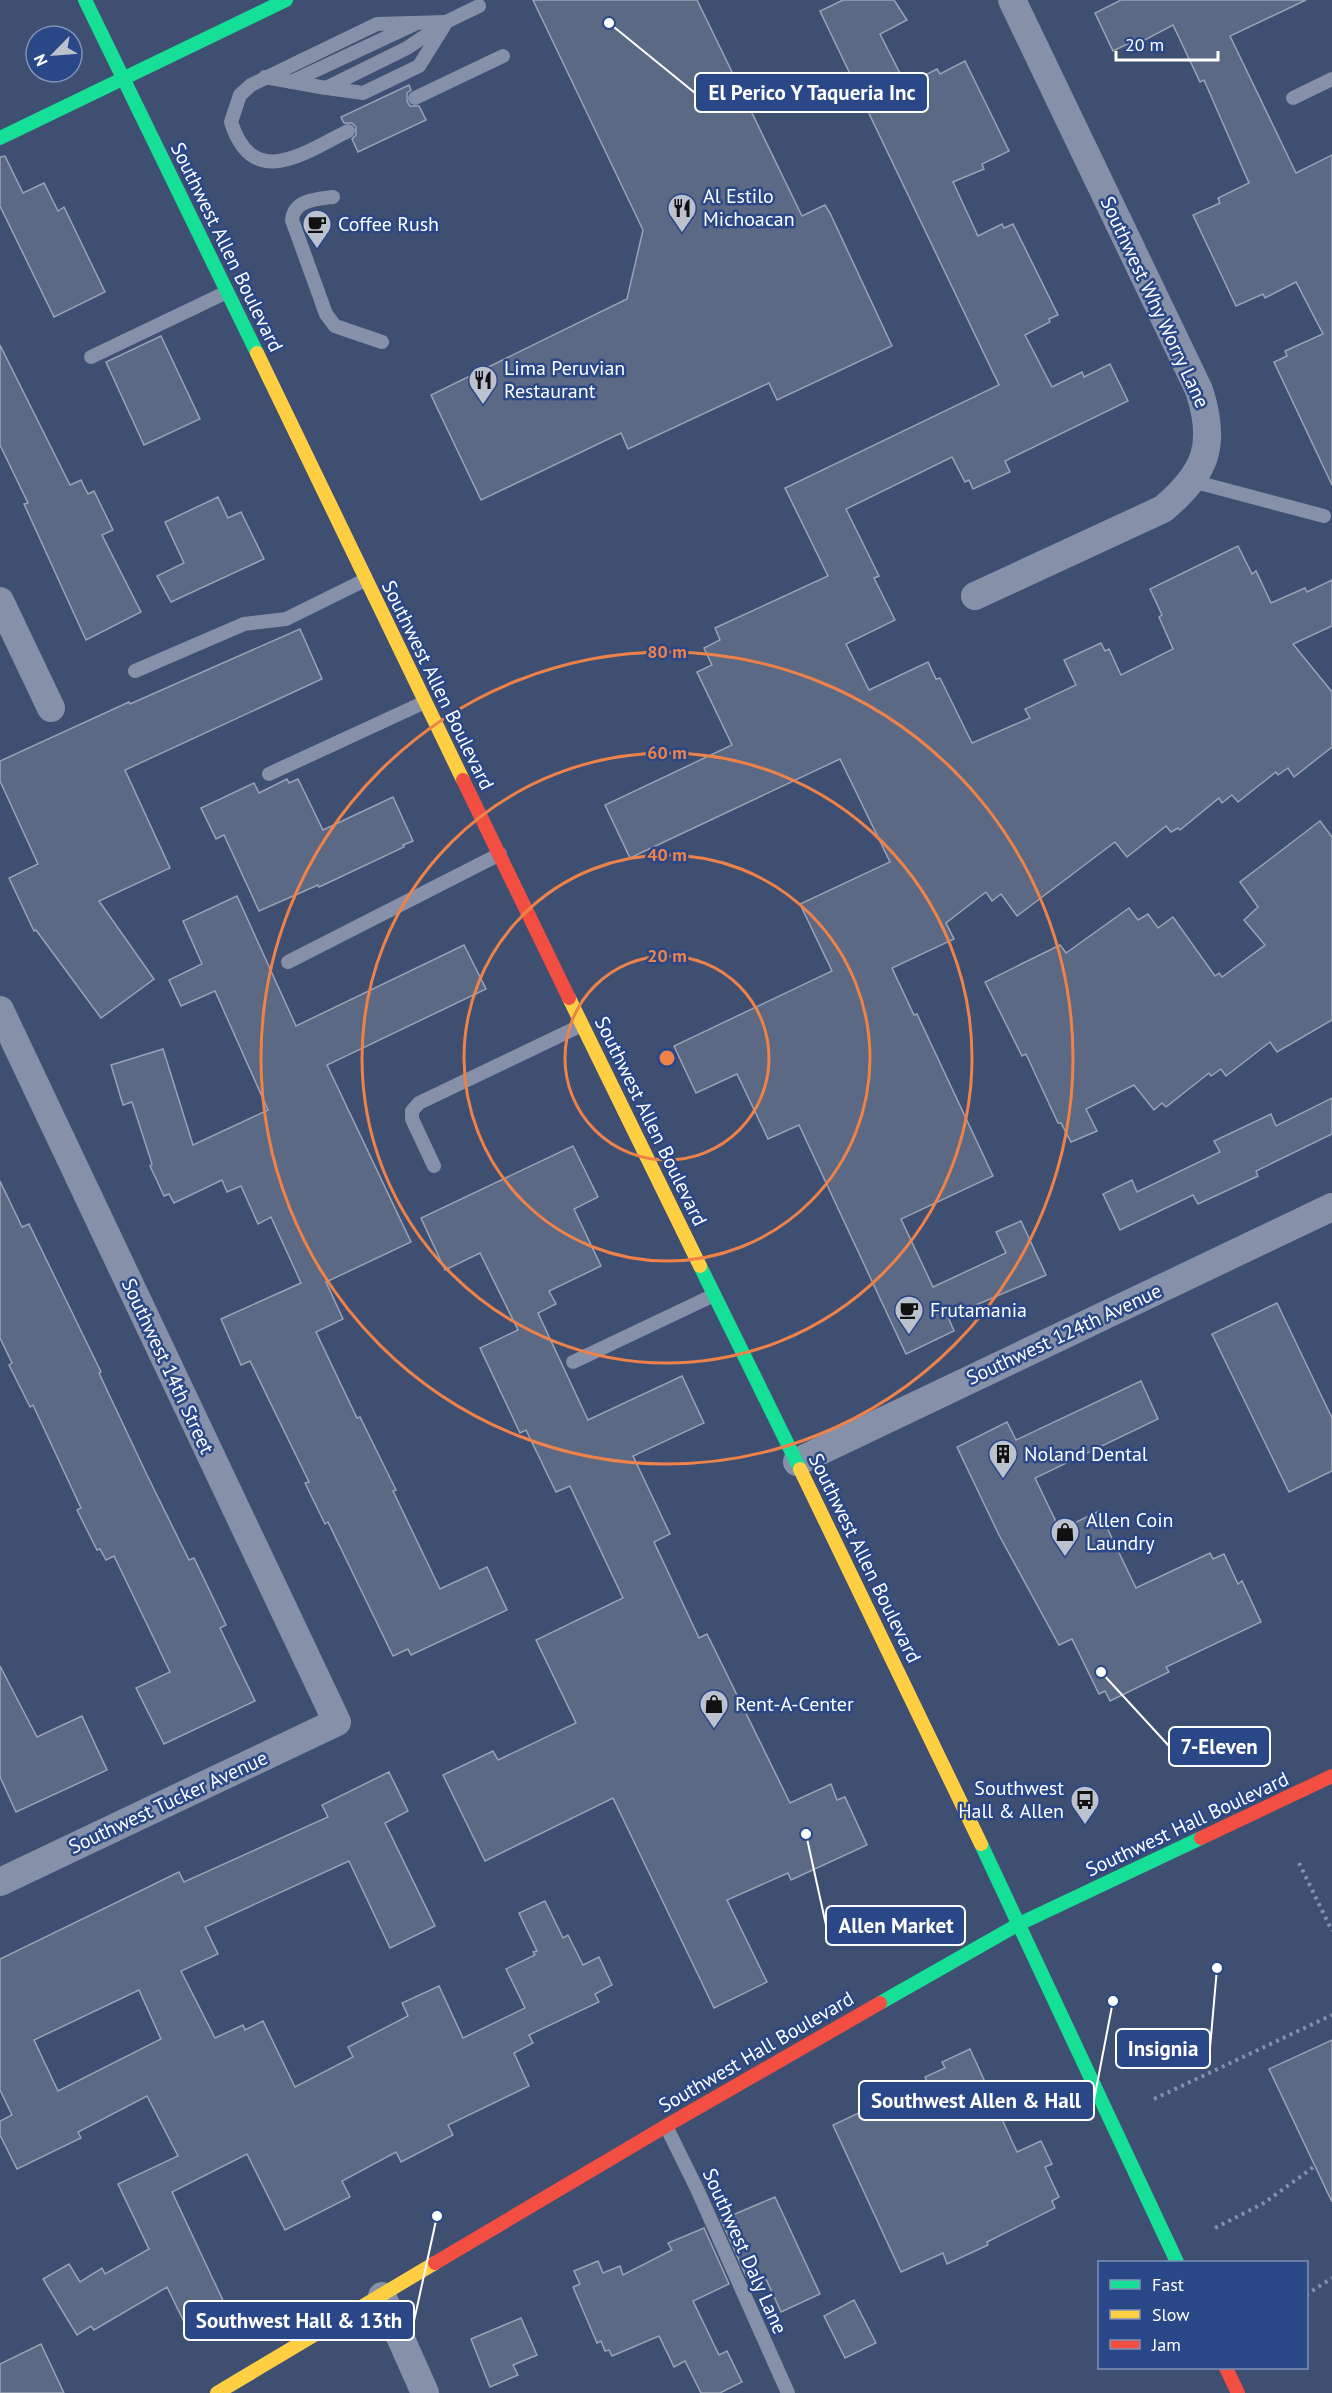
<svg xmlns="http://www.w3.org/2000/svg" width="1332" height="2393" font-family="'PT Sans',sans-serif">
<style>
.building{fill:#5c6984;stroke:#99a2b6;stroke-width:1.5;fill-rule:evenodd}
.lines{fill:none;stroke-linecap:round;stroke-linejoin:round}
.path{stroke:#8690a8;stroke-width:4;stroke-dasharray:3 4.5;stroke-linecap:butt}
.lane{stroke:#8690a8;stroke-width:14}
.street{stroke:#8690a8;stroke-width:28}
.fast{stroke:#16e098;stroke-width:14}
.slow{stroke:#ffcf43;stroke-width:14}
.jam{stroke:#f24e42;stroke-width:14}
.ring{fill:none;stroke:#ee8249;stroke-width:3}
.labels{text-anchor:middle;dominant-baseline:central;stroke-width:5;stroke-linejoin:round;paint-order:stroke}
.poi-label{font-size:20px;fill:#fff;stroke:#2a4787;text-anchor:start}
.street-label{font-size:20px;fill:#fff;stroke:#2a4787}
.centre{fill:#ee8249;stroke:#2a4787;stroke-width:3}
.ring-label{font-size:18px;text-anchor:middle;font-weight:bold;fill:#ee8249;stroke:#2a4787;stroke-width:5;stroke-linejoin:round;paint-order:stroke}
.leader{fill:none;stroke:#fff;stroke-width:2}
.callout-dot{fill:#fff;stroke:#2a4787;stroke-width:2}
.callout{fill:#2a4787;stroke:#fff;stroke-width:2}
.callout-label{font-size:21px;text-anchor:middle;font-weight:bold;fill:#fff}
</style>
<rect width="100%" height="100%" fill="#3f4f72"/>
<!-- building -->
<g class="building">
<polygon points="533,0 697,0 802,216 825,205 830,213 892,346 777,400 769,383 628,449 621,433 481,500 431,395 627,299 643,230"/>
<polygon points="843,0 894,0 907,20 880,34 906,85 937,69 940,74 965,61 1009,151 982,164 984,169 953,182 978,236 1002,224 1004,228 1013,224 1058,315 1049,319 1050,322 1025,335 1052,387 1082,372 1084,377 1110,364 1128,401 1005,461 1010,472 973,489 969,480 965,482 952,457 846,509 879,576 874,578 895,620 846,644 869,690 928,662 936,679 940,678 972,743 1030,718 1025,709 1076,685 1064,660 1101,643 1105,651 1109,649 1121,675 1173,649 1159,617 1162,615 1150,589 1238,546 1252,574 1256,571 1271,603 1305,588 1307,592 1332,580 1332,626 1293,644 1332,692 1332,747 1294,777 1288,768 1278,775 1276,772 1238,802 1232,795 1222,803 1219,798 1180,830 1178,828 1171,832 1166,826 1127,857 1115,842 1017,916 1001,894 992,901 986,892 946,923 954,939 892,968 914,1015 917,1014 993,1176 901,1219 933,1287 1006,1253 996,1232 1021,1221 1046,1275 948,1317 954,1331 906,1354 799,1125 768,1139 737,1074 696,1093 674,1046 832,971 800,904 890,862 840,759 630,858 605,805 732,745 697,672 712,665 704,648 720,640 715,628 828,576 785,488 999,385 820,11"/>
<polygon points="1121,0 1306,0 1230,36 1296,173 1332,155 1332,485 1274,362 1287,356 1285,351 1323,334 1296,282 1265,298 1263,294 1236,306 1193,215 1220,203 1218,198 1249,183 1204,80 1200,82 1173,25 1141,42 1140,38 1113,51 1095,13"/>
<polygon points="409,85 411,90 407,93 407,101 410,106 419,106 426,120 358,152 352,139 356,135 356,127 352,123 344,123 341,117"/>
<polygon points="5,156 23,193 44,183 58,211 64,207 105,292 54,317 0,206 0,157"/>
<polygon points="161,336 200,419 144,445 106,362"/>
<polygon points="0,345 70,485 81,480 88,494 94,491 113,530 102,535 141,612 86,640 24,504 28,503 0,445"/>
<polygon points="218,497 228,518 241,512 264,559 171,602 157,576 184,563 165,522"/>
<polygon points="300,629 322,679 125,770 170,868 99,901 154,979 101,1018 36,930 34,931 9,878 38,864 0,781 0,761 129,702 130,704"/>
<polygon points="287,779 289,783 298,779 323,830 393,797 413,841 403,845 404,847 334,880 319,887 318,885 259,911 224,835 216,839 201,808 254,783 259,793"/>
<polygon points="1320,821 1332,837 1332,1020 1277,1052 1270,1042 1226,1076 1221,1069 1211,1076 1209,1073 1166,1107 1162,1103 1154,1110 1134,1085 1086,1109 1097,1131 1071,1142 1061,1123 1058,1123 1026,1054 1022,1056 985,982 1060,945 1066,953 1129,908 1138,920 1148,914 1158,928 1173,917 1215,976 1219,973 1222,977 1265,945 1244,920 1258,907 1240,882"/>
<polygon points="237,896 296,1026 464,945 486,989 327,1065 411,1242 326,1282 343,1319 316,1332 357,1418 360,1417 396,1490 393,1491 440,1589 487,1567 507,1610 411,1655 408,1649 393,1656 328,1522 325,1524 305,1483 309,1482 250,1361 241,1365 221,1319 301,1283 271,1217 258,1224 241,1186 227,1192 222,1180 174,1203 169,1194 164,1196 150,1166 152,1164 132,1102 123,1105 111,1065 163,1049 193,1145 268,1110 215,991 181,1006 169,980 202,964 183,921"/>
<polygon points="1332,1098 1332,1134 1256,1171 1258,1176 1198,1204 1193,1195 1120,1230 1103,1194 1132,1180 1137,1192 1220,1152 1214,1141 1271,1114 1276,1126"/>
<polygon points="573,1146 598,1197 574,1209 601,1266 549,1291 556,1304 538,1313 588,1420 682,1376 704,1423 633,1456 670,1534 654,1542 699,1638 707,1634 790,1803 831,1784 837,1800 845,1797 867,1845 791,1880 788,1873 727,1900 767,1982 714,2008 613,1798 485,1861 443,1775 493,1751 498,1760 576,1723 536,1640 623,1598 570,1486 556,1492 526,1430 520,1433 480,1348 518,1330 480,1253 445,1270 421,1218"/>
<polygon points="0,1181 22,1227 29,1224 101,1372 99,1373 147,1475 189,1560 194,1558 226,1625 220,1628 255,1701 164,1744 136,1688 170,1672 114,1556 106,1560 100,1549 97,1550 77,1510 81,1508 33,1405 30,1407 9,1365 12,1363 0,1338"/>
<polygon points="1277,1303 1332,1418 1332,1471 1289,1492 1212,1334"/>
<polygon points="1141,1381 1158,1419 1035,1478 1060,1530 1099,1511 1136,1588 1210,1553 1213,1559 1224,1554 1238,1584 1242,1581 1261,1622 1166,1667 1169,1672 1110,1701 1105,1691 1099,1694 1072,1639 1059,1645 999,1535 957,1447 1007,1422 1016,1440"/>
<polygon points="0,1666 37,1737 82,1716 107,1770 16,1812 0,1777"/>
<path d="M389,1772L408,1811L385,1823L435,1926L390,1948L349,1861L205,1927L218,1954L181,1971L215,2038L243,2025L245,2030L263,2021L295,2087L353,2057L348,2047L408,2016L402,2003L439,1986L463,2038L525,2008L506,1969L535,1955L533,1952L537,1951L519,1913L545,1901L563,1938L568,1935L583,1965L599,1957L612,1985L595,1994L599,2002L529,2035L533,2043L514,2053L529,2086L448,2125L453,2135L401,2162L396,2152L342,2181L350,2197L285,2230L247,2154L172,2192L227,2309L187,2328L167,2287L94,2330L91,2326L77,2335L43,2279L69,2264L80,2282L102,2268L105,2274L149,2249L118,2184L178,2156L147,2096L78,2132L81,2138L17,2169L0,2135V2121L12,2115L0,2090V1959L179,1872L184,1882L328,1817L322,1805ZM139,1990L161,2039L58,2091L34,2040Z"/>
<polygon points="1332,2040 1332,2202 1269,2069"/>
<polygon points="970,2049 1017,2152 1041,2141 1052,2164 1045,2167 1059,2197 1052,2201 1055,2208 987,2242 988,2245 947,2264 943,2253 901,2272 833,2125 927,2081 925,2077 945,2068 942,2062"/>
<polygon points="775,2197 820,2294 781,2312 766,2279 756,2283 752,2273 746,2276 721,2220"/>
<polygon points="704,2228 729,2284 693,2301 719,2355 727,2351 742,2382 720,2393 701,2393 685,2361 674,2367 659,2336 612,2356 609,2350 605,2351 601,2341 597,2343 573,2287 580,2284 574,2271 598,2261 603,2273 620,2266 623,2275 672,2250 668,2243"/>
<polygon points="854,2300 876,2343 845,2358 824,2316"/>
<polygon points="521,2318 537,2355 513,2365 518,2375 490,2387 471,2339"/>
<polygon points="41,2344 64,2393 0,2393 0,2364"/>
</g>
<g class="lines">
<!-- path -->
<g class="path">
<polyline points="1299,1863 1332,1931"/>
<polyline points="1154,2099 1332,2015"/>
<polyline points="1215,2228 1264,2203 1315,2166"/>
<polyline points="1306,2295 1332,2278"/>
</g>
<!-- lane -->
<g class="lane">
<polyline points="265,77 326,88 407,48 446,22 479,6"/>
<polyline points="291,82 415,24"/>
<polyline points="327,88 363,93 419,66 444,26"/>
<polyline points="415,98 503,56"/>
<polyline points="1293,98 1332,79"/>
<path d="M348,131C304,153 253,191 231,122L240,95L251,85L377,24L446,22"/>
<path d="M333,197C316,199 294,200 292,220L326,314L335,326L382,342"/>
<polyline points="91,357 227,292"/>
<polyline points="1192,481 1324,516"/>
<polyline points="135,671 244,624 286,619 365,580"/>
<polyline points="269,774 425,702"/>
<polyline points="288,962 500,854"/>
<polyline points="434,1166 412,1119 412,1111 419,1103 582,1025"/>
<polyline points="573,1362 714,1295"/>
<polyline points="666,2126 697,2189 788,2393"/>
</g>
<!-- street -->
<g class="street">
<path d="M975,596L1163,509C1206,473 1217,445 1199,390L1012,0"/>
<polyline points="0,601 51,708"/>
<polyline points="0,1010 337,1722 0,1882"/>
<polyline points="797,1462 1332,1207"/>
<polyline points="382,2296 425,2393"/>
</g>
<!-- fast -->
<g class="fast">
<polyline points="85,0 257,353"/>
<polyline points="0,138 286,0"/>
<polyline points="700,1266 800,1469"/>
<polyline points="981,1844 1177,2262"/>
<polyline points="880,2003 1019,1924 1201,1838"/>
</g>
<!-- slow -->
<g class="slow">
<polyline points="257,353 463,780"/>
<polyline points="569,998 700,1266"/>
<polyline points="800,1469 981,1844"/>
<polyline points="217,2393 435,2263"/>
</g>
<!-- jam -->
<g class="jam">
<polyline points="463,780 569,998"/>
<polyline points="1201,1838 1332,1776"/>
<polyline points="435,2263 666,2126 880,2003"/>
<polyline points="1226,2368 1238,2393"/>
</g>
</g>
<!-- distance rings -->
<g class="ring">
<circle cx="667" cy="1058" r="102"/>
<circle cx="667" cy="1058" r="203"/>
<circle cx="667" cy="1058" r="305"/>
<circle cx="667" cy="1058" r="406"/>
</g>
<!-- icons -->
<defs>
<g id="restaurant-pin" transform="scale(1.5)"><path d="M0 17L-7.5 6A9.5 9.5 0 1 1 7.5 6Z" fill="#bcc1ce" stroke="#2a4787"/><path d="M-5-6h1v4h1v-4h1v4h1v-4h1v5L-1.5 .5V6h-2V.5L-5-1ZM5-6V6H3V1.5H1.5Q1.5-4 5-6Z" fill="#111"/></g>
<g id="cafe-pin" transform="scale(1.5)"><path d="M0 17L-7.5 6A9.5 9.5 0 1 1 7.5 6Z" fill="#bcc1ce" stroke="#2a4787"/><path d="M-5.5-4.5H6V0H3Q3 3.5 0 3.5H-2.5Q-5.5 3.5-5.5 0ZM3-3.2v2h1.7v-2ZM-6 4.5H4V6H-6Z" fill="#111"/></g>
<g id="building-pin" transform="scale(1.5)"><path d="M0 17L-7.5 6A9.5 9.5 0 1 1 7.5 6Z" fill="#bcc1ce" stroke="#2a4787"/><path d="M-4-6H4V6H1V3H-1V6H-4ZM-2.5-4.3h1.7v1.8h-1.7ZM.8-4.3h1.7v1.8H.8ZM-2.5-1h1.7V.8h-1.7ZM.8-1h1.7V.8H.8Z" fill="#111"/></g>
<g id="shop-pin" transform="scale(1.5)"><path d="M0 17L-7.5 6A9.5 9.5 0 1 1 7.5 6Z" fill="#bcc1ce" stroke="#2a4787"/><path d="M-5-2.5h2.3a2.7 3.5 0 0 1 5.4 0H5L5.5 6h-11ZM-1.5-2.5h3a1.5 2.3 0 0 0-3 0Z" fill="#111"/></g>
<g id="bus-pin" transform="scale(1.5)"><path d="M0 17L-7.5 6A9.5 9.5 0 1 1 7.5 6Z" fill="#bcc1ce" stroke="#2a4787"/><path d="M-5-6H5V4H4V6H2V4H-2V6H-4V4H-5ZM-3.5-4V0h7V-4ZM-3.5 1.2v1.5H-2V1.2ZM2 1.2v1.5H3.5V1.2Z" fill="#111"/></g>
</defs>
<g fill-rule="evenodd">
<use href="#restaurant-pin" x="682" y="208"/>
<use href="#cafe-pin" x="317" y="224"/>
<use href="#restaurant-pin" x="483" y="380"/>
<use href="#cafe-pin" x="909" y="1310"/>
<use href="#building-pin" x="1003" y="1454"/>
<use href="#shop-pin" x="1065" y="1532"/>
<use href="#shop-pin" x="714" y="1704"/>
<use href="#bus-pin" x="1085" y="1800"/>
</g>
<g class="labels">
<!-- poi labels -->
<g class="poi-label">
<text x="703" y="196">Al Estilo<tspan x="703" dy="23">Michoacan</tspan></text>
<text x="338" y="224">Coffee Rush</text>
<text x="504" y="368">Lima Peruvian<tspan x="504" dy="23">Restaurant</tspan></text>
<text x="930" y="1310">Frutamania</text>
<text x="1024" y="1454">Noland Dental</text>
<text x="1086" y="1520">Allen Coin<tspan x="1086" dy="23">Laundry</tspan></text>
<text x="735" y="1704">Rent-A-Center</text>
<text x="1064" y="1788" text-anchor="end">Southwest<tspan x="1064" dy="23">Hall &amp; Allen</tspan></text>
</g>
<!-- street labels -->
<g class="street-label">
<text transform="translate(227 247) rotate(64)">Southwest Allen Boulevard</text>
<text transform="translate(1155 302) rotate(65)">Southwest Why Worry Lane</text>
<text transform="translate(438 685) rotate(64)">Southwest Allen Boulevard</text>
<text transform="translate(651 1121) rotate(64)">Southwest Allen Boulevard</text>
<text transform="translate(1064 1334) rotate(-25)">Southwest 124th Avenue</text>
<text transform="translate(168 1366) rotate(65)">Southwest 14th Street</text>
<text transform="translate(865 1558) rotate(64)">Southwest Allen Boulevard</text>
<text transform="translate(168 1802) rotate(-25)">Southwest Tucker Avenue</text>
<text transform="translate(1187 1824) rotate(-25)">Southwest Hall Boulevard</text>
<text transform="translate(756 2052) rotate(-30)">Southwest Hall Boulevard</text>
<text transform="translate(745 2251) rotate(66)">Southwest Daly Lane</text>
</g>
</g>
<circle cx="667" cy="1058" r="9" class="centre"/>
<g class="ring-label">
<text x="667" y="658">80 m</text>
<text x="667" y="759">60 m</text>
<text x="667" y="861">40 m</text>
<text x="667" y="962">20 m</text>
</g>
<!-- callouts -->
<path class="leader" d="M609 23L695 93M1101 1672L1169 1746M806 1834L826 1925M1217 1968L1210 2048M1113 2001L1094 2100M437 2216L414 2321"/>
<g class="callout-dot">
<circle cx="609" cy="23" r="6"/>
<circle cx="1101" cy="1672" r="6"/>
<circle cx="806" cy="1834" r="6"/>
<circle cx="1217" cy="1968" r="6"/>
<circle cx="1113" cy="2001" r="6"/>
<circle cx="437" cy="2216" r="6"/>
</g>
<g class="callout">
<rect x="695" y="73" width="233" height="39" rx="6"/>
<rect x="1169" y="1727" width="101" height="39" rx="6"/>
<rect x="826" y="1906" width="139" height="39" rx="6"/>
<rect x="1116" y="2029" width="94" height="39" rx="6"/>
<rect x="859" y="2081" width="235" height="39" rx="6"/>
<rect x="184" y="2301" width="230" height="39" rx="6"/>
</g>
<g class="callout-label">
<text x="812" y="100">El Perico Y Taqueria Inc</text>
<text x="1219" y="1754">7-Eleven</text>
<text x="896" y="1933">Allen Market</text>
<text x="1163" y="2056">Insignia</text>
<text x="976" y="2108">Southwest Allen &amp; Hall</text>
<text x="299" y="2328">Southwest Hall &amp; 13th</text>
</g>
<!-- legend -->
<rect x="1098" y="2261" width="210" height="108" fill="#2a4787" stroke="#7f91b7" stroke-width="1.5"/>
<rect x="1110" y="2280" width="30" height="9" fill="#16e098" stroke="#7f91b7" stroke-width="1.5"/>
<text x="1152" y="2291" font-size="18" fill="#ffffff">Fast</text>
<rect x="1110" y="2310" width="30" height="9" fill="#ffcf43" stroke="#7f91b7" stroke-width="1.5"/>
<text x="1152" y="2321" font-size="18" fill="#ffffff">Slow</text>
<rect x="1110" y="2340" width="30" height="9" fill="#f24e42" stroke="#7f91b7" stroke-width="1.5"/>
<text x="1152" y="2351" font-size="18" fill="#ffffff">Jam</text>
<!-- north arrow -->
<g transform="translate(54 54) rotate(245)"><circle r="28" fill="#2a4787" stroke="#7f91b7" stroke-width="1.5"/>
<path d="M0-4.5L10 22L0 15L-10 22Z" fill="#bcc1ce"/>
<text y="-9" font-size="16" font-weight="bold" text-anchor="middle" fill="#ffffff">N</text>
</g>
<!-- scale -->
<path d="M1116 51v9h102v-9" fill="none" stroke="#ffffff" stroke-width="3"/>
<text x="1125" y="51" font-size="18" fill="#ffffff" stroke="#2a4787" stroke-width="4.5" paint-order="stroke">20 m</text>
</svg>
